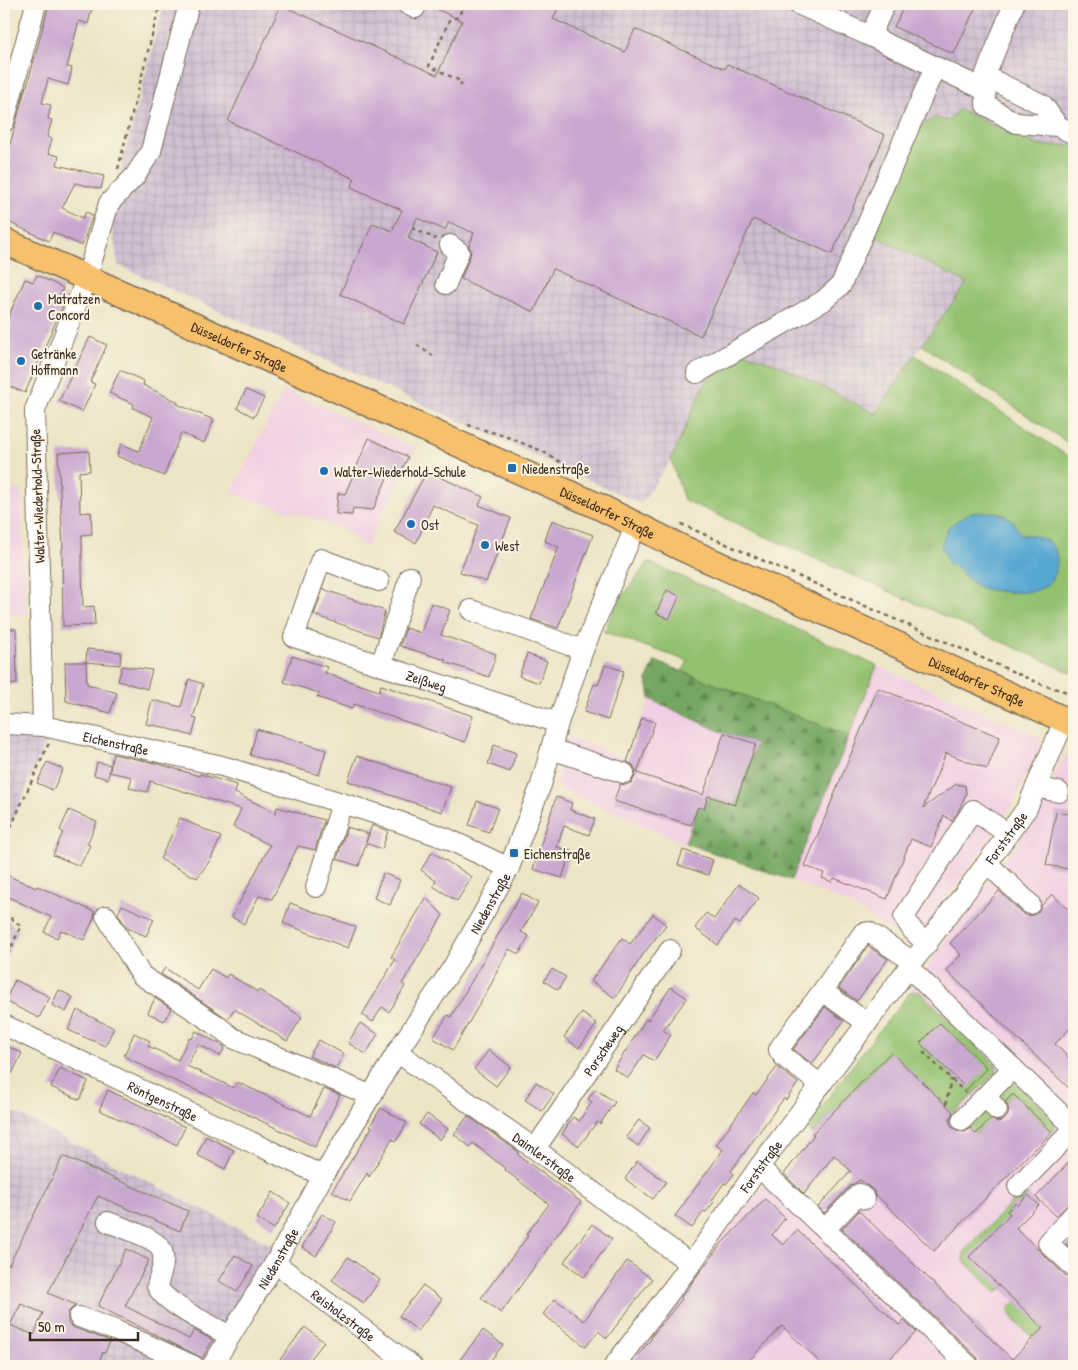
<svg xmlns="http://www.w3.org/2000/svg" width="1078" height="1370" font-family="'Patrick Hand',sans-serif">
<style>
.built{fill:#f1d0e3}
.industrial{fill:url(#industrial-grid)}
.green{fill:#93c170;stroke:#677647}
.forest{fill:url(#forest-firs);stroke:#586840}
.water{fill:#57a7d2;stroke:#496878}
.building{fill:#c9a8d0;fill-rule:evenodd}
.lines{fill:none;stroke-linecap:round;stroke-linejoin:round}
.minor-casing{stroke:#796b59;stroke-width:22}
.major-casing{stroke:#796b59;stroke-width:28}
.path{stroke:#796b59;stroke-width:2.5;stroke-dasharray:4 4;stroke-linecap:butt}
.minor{stroke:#fff;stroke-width:20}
.major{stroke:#f7c06c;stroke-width:25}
.poi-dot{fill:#1f6fb2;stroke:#fcf5e5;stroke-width:2}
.labels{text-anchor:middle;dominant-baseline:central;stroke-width:4;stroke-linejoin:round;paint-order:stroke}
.poi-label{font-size:14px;fill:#3b2a1e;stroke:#fcf5e5;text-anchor:start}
.street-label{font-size:14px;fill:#3b2a1e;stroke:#fcf5e5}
</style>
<defs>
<pattern id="industrial-grid" width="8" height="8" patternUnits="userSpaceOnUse" patternTransform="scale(1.25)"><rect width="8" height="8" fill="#cebed1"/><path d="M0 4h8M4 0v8" fill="none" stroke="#b2a3b3"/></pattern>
<pattern id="forest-firs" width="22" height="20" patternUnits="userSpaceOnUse" patternTransform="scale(1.25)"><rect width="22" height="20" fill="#76a762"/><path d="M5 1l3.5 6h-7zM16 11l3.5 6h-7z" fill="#628850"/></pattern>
</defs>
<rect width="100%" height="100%" fill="#fcf5e5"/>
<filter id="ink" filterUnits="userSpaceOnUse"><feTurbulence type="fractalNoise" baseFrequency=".02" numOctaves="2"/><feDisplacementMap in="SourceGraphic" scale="10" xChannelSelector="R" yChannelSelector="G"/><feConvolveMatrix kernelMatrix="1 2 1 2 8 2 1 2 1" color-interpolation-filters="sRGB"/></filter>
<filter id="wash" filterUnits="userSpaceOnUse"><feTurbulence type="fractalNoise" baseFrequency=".0096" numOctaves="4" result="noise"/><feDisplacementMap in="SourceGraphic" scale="20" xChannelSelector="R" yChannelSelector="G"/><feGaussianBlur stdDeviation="1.12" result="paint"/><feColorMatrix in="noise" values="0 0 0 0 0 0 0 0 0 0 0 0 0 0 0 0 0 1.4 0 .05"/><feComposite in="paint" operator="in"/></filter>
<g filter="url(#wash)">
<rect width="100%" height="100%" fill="#ece5c6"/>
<!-- built -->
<g class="built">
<polygon points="284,390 416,448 366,547 338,526 231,493"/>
<polygon points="4,489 21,489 25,614 4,615"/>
<polygon points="877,666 1038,736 1041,744 1010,810 1007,811 1005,815 1006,818 913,944 849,904 791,880"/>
<polygon points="650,699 724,733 756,744 735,805 685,843 555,786 569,738 628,759 642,718"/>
<polygon points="1073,751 1074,752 1074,1366 624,1366 727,1231 766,1183 812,1214 852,1172 806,1128 857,1059 911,991 929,966 931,959 1024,834 1047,795 1061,760 1065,755"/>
</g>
<!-- industrial -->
<g class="industrial">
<polygon points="164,4 1074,4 1074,145 1040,146 983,121 959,109 859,228 968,283 922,345 876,414 838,395 705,383 671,460 641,504 118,265 110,209"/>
<polygon points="4,725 52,729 4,839"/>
<polygon points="4,917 19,931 4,961"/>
<polygon points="4,1107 275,1247 204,1366 4,1366"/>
</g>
<!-- green -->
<g class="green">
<polygon points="959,109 983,121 1040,146 1074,145 1074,447 922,345 967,283 859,228 898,143 935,117 948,121"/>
<polygon points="734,349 777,364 876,414 915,355 1074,460 1074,674 684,500 671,460 705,383"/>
<polygon points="648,562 722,594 877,666 849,736 682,672 688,661 604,632 616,605"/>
<polygon points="911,991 920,992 996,1064 997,1072 954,1113 891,1052 812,1134 806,1128 857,1059"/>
<polygon points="1012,1082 1017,1084 1053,1118 1055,1127 1052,1132 1013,1094 999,1108 995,1100"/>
<polygon points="986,1108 995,1115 976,1134 968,1127"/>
<polygon points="1023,1190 1028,1195 1018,1205 1015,1203 1007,1211 1016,1220 1002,1289 996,1292 964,1261 964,1252"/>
<polygon points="1016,1301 1043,1328 1033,1338 1018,1324 1008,1310"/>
</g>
<!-- forest -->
<polygon class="forest" points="655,661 849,736 791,880 685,843 698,807 704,808 708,797 734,805 756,744 724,733 650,699 647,679"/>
<!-- water -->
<path class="water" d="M994,512C1011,516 1013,520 1021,535C1043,535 1061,543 1056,568C1055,574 1052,580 1047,585C1036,594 1012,593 998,591C988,590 978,588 970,581C963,575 958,566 949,564L941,545L949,526L970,513Z"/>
<g id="blocks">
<!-- building -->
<g class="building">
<polygon points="49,4 93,4 88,24 79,21 67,67 72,68 68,85 48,79 42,103 51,105 48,119 52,120 47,137 52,139 48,153 59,156 57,165 104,176 101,189 75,183 62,208 83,218 86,212 93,215 82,246 53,232 49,241 4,220 4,166 26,86 27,86"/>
<polygon points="426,4 560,4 553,19 625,52 635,29 725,69 727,64 885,135 832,254 753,219 701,336 553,269 534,312 461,279 470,256 471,250 469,246 474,233 449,222 445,230 417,218 408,238 437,252 404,324 340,294 373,223 392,231 402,210 351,187 355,179 228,121 281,5 437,75 462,21"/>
<polygon points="905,4 977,4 954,54 894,27"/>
<polygon points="37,275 63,288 60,295 66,298 25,393 4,384 4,318 7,320 25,279 33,282"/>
<polygon points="90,337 107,345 90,382 95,384 82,412 59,401"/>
<polygon points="120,370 144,381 143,385 178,402 177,404 214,420 204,443 181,433 164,476 117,456 121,444 139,451 153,417 133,408 134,404 109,393"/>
<polygon points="246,390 264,398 254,417 237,408"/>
<polygon points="369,438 408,457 402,470 396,467 393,473 390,471 373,510 353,508 352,515 336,514 338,493 345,494"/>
<polygon points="89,451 90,471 79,472 80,513 91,512 92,534 82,535 82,566 83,607 94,606 95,625 63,626 62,548 63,548 58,453"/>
<polygon points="427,471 483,497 479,505 511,518 486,582 460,572 478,525 433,505 416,543 394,532"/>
<polygon points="552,520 593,535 558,628 531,619 559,547 545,541"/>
<polygon points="323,589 385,611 378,637 314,615"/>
<polygon points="667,590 680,596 669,619 656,613"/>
<polygon points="431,603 450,610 441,635 496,654 489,677 445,662 446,660 400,646 406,628 421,633"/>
<polygon points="4,629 16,629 17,684 4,685"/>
<polygon points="87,649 121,652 120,665 86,662"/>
<polygon points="527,654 547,661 539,683 519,676"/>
<polygon points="292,656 327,667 325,673 379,691 381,685 473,716 465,742 354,704 352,709 317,697 319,693 284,682"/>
<polygon points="65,662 86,662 87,684 117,693 110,713 66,701"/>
<polygon points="605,665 624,671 608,720 584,712 594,684 598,685"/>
<polygon points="122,666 152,670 147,689 118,681"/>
<polygon points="189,679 203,684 193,718 197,719 192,736 163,727 146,724 152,700 181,707"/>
<polygon points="878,688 1000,737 987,769 946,753 923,808 956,784 965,786 966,794 958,812 951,821 944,815 931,847 911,839 887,899 834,878 832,882 822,878 824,873 805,866"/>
<polygon points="642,718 655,722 637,773 703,795 724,733 756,744 735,805 708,796 704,809 698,807 691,825 614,801 620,784 626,785 632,782 635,776 636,771 633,765 627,762"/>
<polygon points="257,729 326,750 319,775 250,755"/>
<polygon points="494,745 516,753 510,772 488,764"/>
<polygon points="113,754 159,764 199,776 200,774 237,785 235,793 276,813 277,807 324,820 315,850 298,846 272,899 259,896 244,924 232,917 270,845 233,827 241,809 150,781 147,792 129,788 132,777 109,772"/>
<polygon points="357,756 451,787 442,812 348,781"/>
<polygon points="47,762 63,769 53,790 37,783"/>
<polygon points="97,762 111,765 108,779 94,775"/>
<polygon points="556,797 572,803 570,810 595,819 589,835 564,826 557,847 571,851 562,878 533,869"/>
<polygon points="477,801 498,808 489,832 469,825"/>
<polygon points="69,810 97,822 87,844 90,845 80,866 53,855 63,832 60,830"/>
<polygon points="1056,812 1074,815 1074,870 1046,865"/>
<polygon points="180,818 221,837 211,859 197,878 160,859"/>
<polygon points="372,825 388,831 382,849 366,843 359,866 337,859 347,827 369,834 366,842"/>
<polygon points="683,850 713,860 708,875 678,865"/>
<polygon points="432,852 472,877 457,901 433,886 436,881 421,870"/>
<polygon points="383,873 400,880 390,905 374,898"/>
<polygon points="4,874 36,888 37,886 95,912 94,918 84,940 61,930 57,938 44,932 51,917 4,895"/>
<polygon points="739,884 759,898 740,924 735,921 718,945 695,928 706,913 714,919"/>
<polygon points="999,891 1022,913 1028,916 1033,915 1038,912 1042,905 1052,894 1068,909 1074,902 1074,1024 1055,1044 1074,1063 1074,1093 946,970 961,955 950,943"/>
<polygon points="522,893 538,903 521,932 529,936 519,954 509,949 493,979 494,979 453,1050 433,1038 448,1015 451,1017"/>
<polygon points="426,898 443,915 402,984 405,986 389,1012 382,1007 373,1022 362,1015 395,960 391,957"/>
<polygon points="290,903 356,927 348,948 283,923"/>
<polygon points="122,905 154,919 146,936 127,928 118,914"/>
<polygon points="653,914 666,925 644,953 615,998 591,981 622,938 630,944"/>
<polygon points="868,946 888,959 857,1001 839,988"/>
<polygon points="165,968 198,990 211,969 226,978 228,974 258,992 259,990 302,1017 287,1041 234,1009 228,1019 161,974"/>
<polygon points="552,969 566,977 558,990 544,981"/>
<polygon points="15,980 50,997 39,1018 5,1001"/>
<polygon points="671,987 687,998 663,1030 671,1035 654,1061 644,1055 628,1078 614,1069 646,1019 648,1020"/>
<polygon points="59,990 73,997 66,1012 52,1005"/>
<polygon points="155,998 171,1009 164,1021 148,1013"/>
<polygon points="825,1007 844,1021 812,1064 793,1049"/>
<polygon points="77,1010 114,1028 105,1046 68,1030"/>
<polygon points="582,1013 597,1024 579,1048 564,1037"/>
<polygon points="360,1023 378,1034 366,1054 348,1043"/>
<polygon points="940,1023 987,1068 967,1089 920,1043"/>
<polygon points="196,1031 225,1047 220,1056 198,1044 187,1066 234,1088 237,1082 310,1116 324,1089 340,1095 315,1147 216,1099 159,1074 124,1056 134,1033 150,1041 148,1046 178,1060 189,1038 192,1039"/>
<polygon points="319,1040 344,1054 336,1068 309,1056"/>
<polygon points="4,1045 22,1053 12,1074 4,1070"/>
<polygon points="489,1050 511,1067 496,1086 474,1069"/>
<polygon points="891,1052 953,1112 950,1118 950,1123 953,1128 959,1131 965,1132 970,1128 976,1134 990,1119 998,1122 1004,1120 1008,1115 1009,1109 1005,1102 1013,1094 1052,1132 1036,1149 1035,1148 934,1251 876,1195 873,1190 860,1180 850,1186 824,1213 818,1207 851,1171 834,1155 804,1194 784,1174 814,1135 812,1134"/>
<polygon points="777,1067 798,1083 786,1100 784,1098 731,1171 734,1174 726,1184 724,1183 712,1200 714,1202 706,1212 704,1211 692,1228 675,1216 723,1150 716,1145 753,1093 756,1095"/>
<polygon points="60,1068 88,1081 80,1100 51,1087"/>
<polygon points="536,1082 554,1094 542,1111 525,1100"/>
<polygon points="595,1089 615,1102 600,1124 597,1122 579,1146 562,1134 573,1117 579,1121 592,1102 588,1099"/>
<polygon points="108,1090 185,1127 177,1145 99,1110"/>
<polygon points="381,1108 407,1123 396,1141 392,1139 369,1177 367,1173 350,1201 332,1191 372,1127 370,1126"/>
<polygon points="427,1114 448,1129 440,1140 419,1124"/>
<polygon points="468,1116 519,1152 517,1154 581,1202 501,1313 481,1298 528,1236 526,1235 549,1204 505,1170 506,1169 473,1143 470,1147 454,1134"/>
<polygon points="639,1120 650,1128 638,1146 626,1137"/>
<polygon points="206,1136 234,1150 225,1169 197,1155"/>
<path d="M63,1156L188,1211L180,1231L98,1196L48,1293L76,1305L68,1312V1324L75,1328L110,1341L105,1353L103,1352L99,1362L95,1360L92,1366H4V1262L9,1265ZM21,1304L43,1313L34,1335L10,1325Z"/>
<polygon points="1074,1157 1074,1199 1056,1216 1036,1197"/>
<polygon points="637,1161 666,1182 653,1199 625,1179"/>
<polygon points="273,1192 290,1203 274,1229 257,1218"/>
<polygon points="1028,1195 1039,1205 1016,1228 1066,1276 1074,1279 1074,1366 981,1366 977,1357 842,1229 859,1211 1012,1359 1043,1328 969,1257 1010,1214 1007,1211 1015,1203 1018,1205"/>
<polygon points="765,1199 785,1218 772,1235 783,1245 797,1230 899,1325 904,1321 916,1332 883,1366 824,1366 782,1326 744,1366 629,1366 652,1338 651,1337 682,1299 681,1297 691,1285 690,1285 721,1244"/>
<polygon points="322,1214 336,1222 316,1256 302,1247"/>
<polygon points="592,1224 612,1239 584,1277 564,1262"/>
<polygon points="1074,1235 1074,1251 1066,1244"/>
<polygon points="126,1249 149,1260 125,1306 189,1339 194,1330 213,1340 202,1358 98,1306"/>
<polygon points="235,1255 253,1266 237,1292 219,1281"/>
<polygon points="348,1257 380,1280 364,1303 332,1280"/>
<polygon points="627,1261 652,1279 607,1338 598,1331 586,1347 543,1314 555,1299 584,1321"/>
<polygon points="423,1285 442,1299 418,1331 399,1316"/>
<polygon points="305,1327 324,1342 305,1366 275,1366"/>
<polygon points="483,1330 503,1345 486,1366 466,1366 459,1361"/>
</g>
</g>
</g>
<g filter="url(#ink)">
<use href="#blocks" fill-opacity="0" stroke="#796b59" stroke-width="1"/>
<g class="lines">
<!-- minor casing -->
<g class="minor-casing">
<g id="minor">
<polyline points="407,4 415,8"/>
<polyline points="798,4 870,36"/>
<polyline points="885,4 870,36 985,90"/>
<polyline points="1014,4 985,76 986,105 1016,123 1058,126 1074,134"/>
<polyline points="985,76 1043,105 1058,126"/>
<polyline points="4,122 36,4"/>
<polyline points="446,284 459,252 450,245"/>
<polyline points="697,373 823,301 841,285 935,67"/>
<path id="s1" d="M379,581L321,559L294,637L558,723"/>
<polyline points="471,610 583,650"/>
<polyline points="381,665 410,577"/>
<path id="s2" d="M4,724L43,726L222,766L377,814L448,839L509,868"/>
<polyline points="43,726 35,410 87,277 109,203 135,176 151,151 189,4"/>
<polyline points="551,749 624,773"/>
<polyline points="1036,787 1059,792"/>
<polyline points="987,863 1030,904"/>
<polyline points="316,887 342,803"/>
<polyline points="106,916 141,975 215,1024 233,1038 372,1096"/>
<polyline points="927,944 913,931 904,917 973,810 1008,834"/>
<polyline points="909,968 1074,1127"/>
<polyline points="867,1023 828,995 824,989 863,933 869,932 913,962"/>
<path id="s3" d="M4,1025L323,1176"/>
<path id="s4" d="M397,1052L535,1149L691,1264"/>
<polyline points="821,1085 784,1057 779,1050 781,1046 824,989"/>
<polyline points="986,1096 997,1110"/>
<polyline points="962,1120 1013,1068"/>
<path id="s5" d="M535,1149L670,950"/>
<polyline points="759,1167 969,1366"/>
<polyline points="1018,1186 1074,1129"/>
<polyline points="1074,1214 1048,1243 1074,1267"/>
<path d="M108,1222C120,1227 159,1239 162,1251C166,1262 160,1275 157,1286C166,1305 211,1325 230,1336"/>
<polyline points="825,1229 859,1194 865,1199"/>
<path id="s6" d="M275,1263L412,1366"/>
<polyline points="79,1317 117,1331 194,1366"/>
<path id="s7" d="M212,1366L275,1263L323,1176L397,1052L453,967L509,868L541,785L558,723L583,650L636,525"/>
<path id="s8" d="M614,1366L691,1264L759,1167L987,863L1027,808L1065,719"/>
</g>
</g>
<!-- major casing -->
<g class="major-casing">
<g id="major">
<path id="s9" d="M4,241L600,507L682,548L1074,724"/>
</g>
</g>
<!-- path -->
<g class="path">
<polyline points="460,86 462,82 429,66 449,21 458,17 465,4"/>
<polyline points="118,169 160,4"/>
<polyline points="412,228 436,239"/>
<polyline points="417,345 433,356"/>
<polyline points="468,425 505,436 544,452 581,475"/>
<polyline points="681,524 1043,685 1074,694"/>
<polyline points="4,842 49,743"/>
<polyline points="4,913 21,926 4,963"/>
<polyline points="923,1052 966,1093"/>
<polyline points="946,1105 951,1079"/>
</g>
<!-- minor -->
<use href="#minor" class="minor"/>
<!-- major -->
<use href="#major" class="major"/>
</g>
</g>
<!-- markers -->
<g class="poi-dot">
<circle cx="38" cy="306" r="5"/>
<circle cx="21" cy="361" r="5"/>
<rect x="507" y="463" width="10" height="10" rx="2.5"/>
<circle cx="324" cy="471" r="5"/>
<circle cx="411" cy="524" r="5"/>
<circle cx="485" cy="545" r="5"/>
<rect x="509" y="848" width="10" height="10" rx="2.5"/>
</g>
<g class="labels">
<!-- poi labels -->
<g class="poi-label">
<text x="48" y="298">Matratzen<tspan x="48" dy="16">Concord</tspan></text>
<text x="31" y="353">Getränke<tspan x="31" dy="16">Hoffmann</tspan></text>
<text x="522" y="468">Niedenstraße</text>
<text x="334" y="471">Walter-Wiederhold-Schule</text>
<text x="421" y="524">Ost</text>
<text x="495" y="545">West</text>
<text x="524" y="853">Eichenstraße</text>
</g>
<!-- street labels -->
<g class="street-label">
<text stroke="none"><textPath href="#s9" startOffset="258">Düsseldorfer Straße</textPath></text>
<text transform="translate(37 496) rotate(-92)">Walter-Wiederhold-Straße</text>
<text stroke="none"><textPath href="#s9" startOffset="662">Düsseldorfer Straße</textPath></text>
<text stroke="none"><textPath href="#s1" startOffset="284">Zeißweg</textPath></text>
<text stroke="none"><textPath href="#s9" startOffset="1068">Düsseldorfer Straße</textPath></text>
<text stroke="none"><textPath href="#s2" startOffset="114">Eichenstraße</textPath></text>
<text stroke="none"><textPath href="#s8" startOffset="658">Forststraße</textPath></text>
<text stroke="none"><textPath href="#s7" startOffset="540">Niedenstraße</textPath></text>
<text stroke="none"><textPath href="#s5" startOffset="120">Porscheweg</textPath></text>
<text stroke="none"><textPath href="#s3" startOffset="176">Röntgenstraße</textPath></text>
<text stroke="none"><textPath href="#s4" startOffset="181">Daimlerstraße</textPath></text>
<text stroke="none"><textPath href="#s8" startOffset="248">Forststraße</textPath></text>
<text stroke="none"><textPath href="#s7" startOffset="126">Niedenstraße</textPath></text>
<text stroke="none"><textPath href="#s6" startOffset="86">Reisholzstraße</textPath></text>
</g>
</g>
<!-- margin -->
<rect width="1078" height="1370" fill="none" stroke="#fcf5e5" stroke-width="20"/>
<!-- scale -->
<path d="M30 1332v8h108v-8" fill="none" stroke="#3b2a1e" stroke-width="2.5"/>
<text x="38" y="1332" font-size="15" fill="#3b2a1e" stroke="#fcf5e5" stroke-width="4" paint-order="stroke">50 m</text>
</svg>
